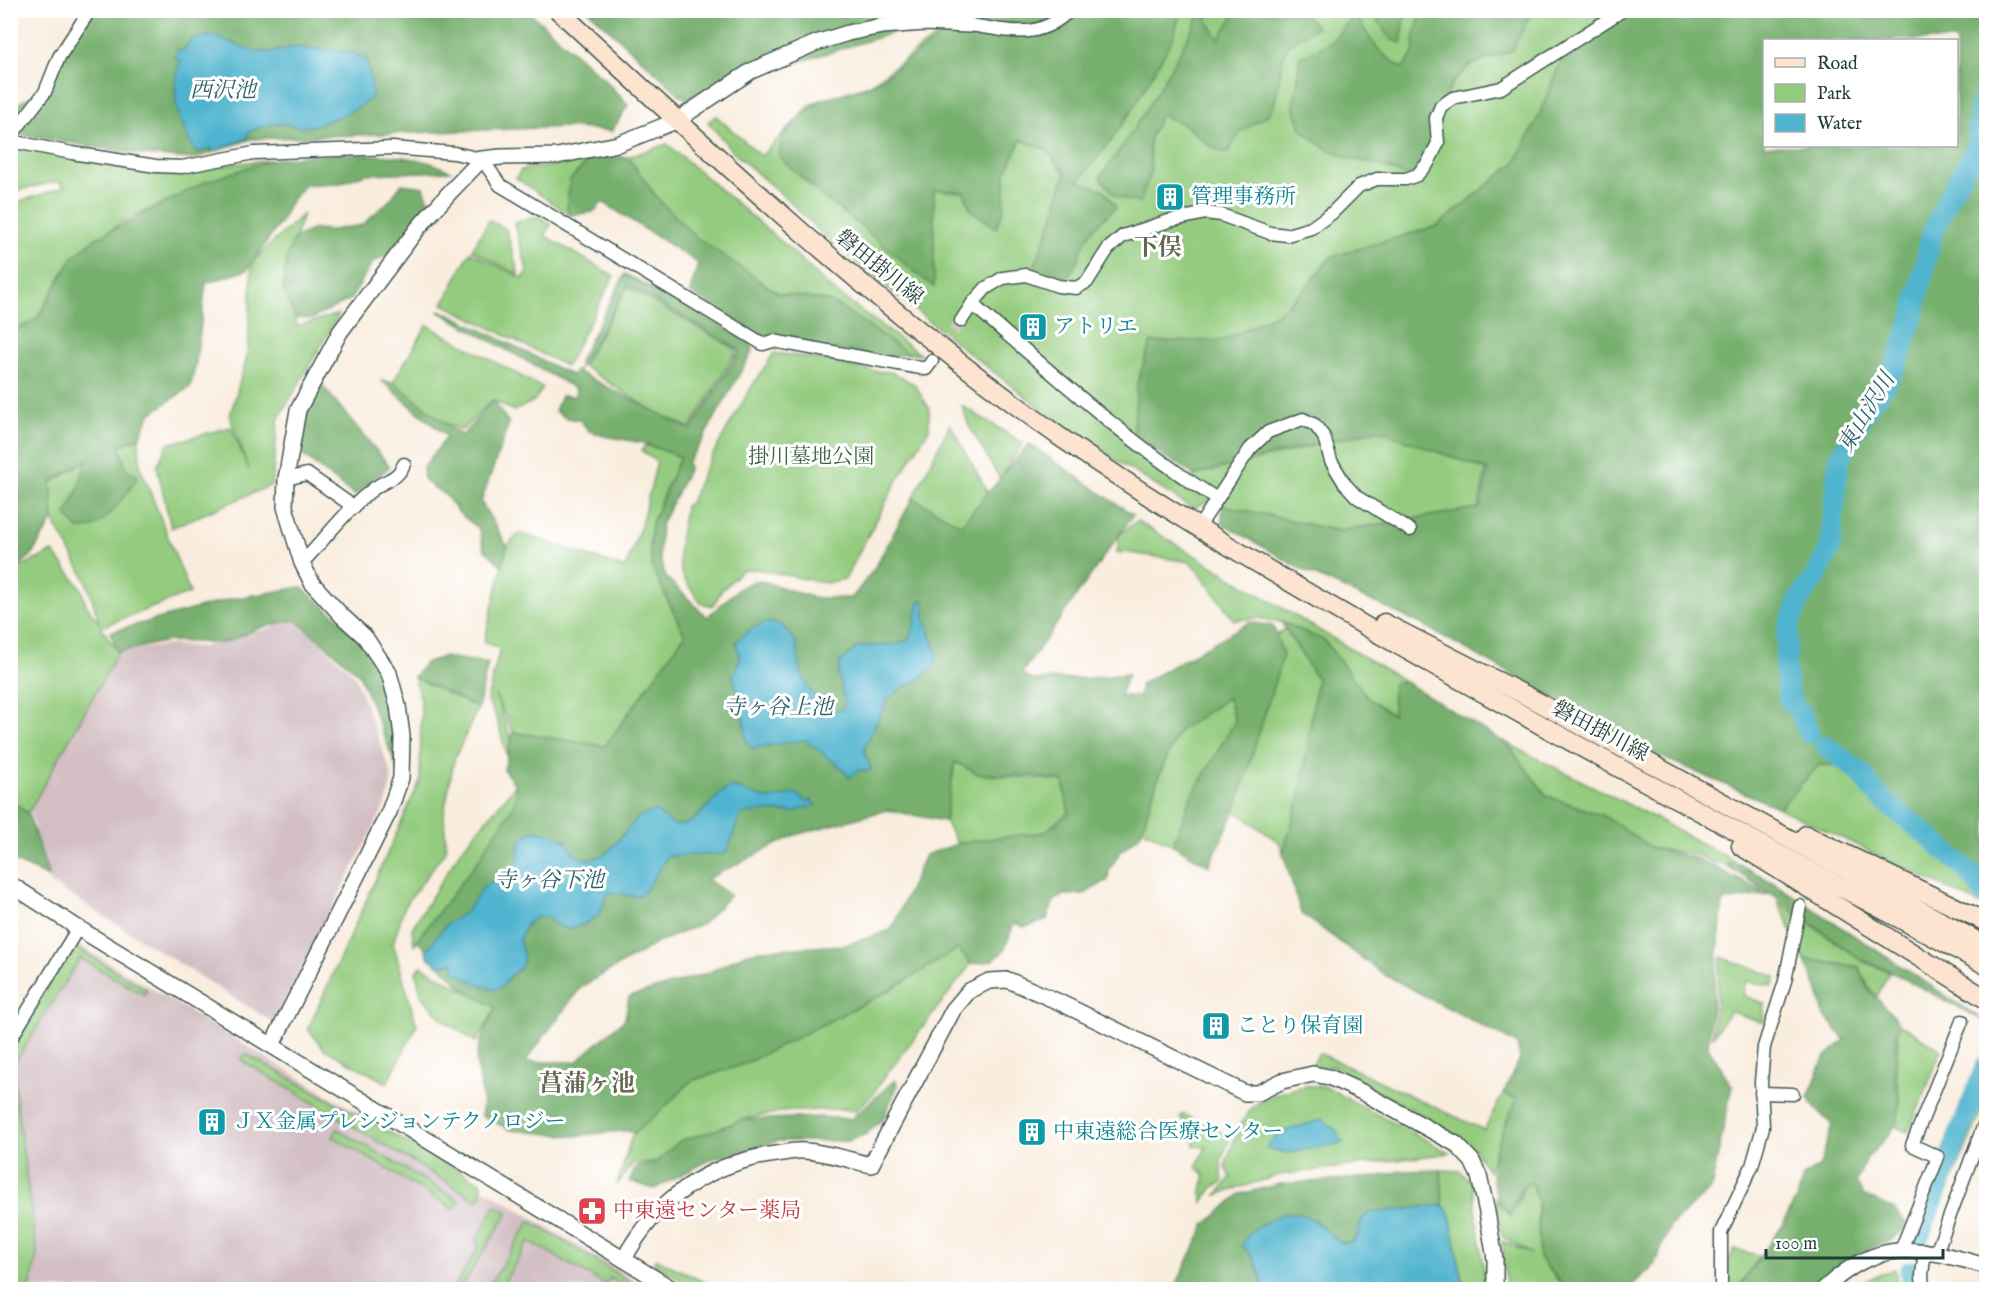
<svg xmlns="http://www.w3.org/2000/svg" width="1997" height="1300" font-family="'IM FELL English','Noto Serif JP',serif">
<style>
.industrial{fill:#d2bec3}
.green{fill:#94cc7f;stroke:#5a845a;stroke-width:1.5}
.forest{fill:#77b06e;stroke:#4b7651;stroke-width:1.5;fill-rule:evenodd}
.water{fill:#50b4cf;stroke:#387882;stroke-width:1.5}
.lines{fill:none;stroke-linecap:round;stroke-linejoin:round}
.river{stroke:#50b4cf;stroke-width:21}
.minor-tunnel{stroke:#cdcabc;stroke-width:12;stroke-dasharray:12 6;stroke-linecap:butt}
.minor-casing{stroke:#40574e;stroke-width:15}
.tertiary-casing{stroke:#40574e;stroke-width:18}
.secondary-casing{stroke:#40574e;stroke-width:21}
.minor{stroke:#fff;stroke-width:12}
.tertiary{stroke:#fff;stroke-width:15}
.secondary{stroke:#fde4d1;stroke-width:18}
.labels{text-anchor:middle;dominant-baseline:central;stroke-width:6;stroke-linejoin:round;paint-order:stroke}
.culture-label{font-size:21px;fill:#0d838f;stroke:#fff;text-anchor:start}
.street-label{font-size:21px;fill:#1f3d34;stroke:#fff}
.park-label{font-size:21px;fill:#3c6147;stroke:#fff}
.health-label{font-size:21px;fill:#be3a42;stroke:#fff;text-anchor:start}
.water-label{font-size:22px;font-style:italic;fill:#2e6162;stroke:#fff}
.quarter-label{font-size:24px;font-weight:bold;fill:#666751;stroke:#fff}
</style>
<rect width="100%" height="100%" fill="#fff"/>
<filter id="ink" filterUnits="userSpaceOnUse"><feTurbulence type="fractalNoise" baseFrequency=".0167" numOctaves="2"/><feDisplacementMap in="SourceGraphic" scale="12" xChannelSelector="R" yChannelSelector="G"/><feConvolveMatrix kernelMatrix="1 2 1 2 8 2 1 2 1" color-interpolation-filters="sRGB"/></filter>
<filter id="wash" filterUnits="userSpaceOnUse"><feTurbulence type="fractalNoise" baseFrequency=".008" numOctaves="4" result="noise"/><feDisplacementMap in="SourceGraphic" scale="24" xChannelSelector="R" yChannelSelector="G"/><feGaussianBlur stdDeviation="1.35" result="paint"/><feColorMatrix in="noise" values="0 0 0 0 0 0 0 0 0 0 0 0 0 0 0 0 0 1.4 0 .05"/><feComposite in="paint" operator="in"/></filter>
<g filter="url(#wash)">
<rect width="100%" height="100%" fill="#f9edde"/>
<!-- industrial -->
<g class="industrial">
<polygon points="296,620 355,676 392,776 387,801 274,1023 49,882 30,810 112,651 173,645 204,647"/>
<polygon points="81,946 513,1206 649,1289 21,1289 10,1063"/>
</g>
<!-- green -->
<g class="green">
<polygon points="1068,10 1620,11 1562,58 1538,118 1516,162 1437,226 1331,257 1303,291 1276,314 1258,323 1139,439 1191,480 1194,475 1380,430 1486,470 1478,508 1339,531 1222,507 1215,502 1213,505 1206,502 1193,509 1077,436 951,339 820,232 788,200 733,152 708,122 716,116 761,156 813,103 869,85 953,24"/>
<polygon points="11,144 47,148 95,164 168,174 205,167 270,160 126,219 73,257 36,320 11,332 11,204 65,187 58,181 11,192"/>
<polygon points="667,144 792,251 829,287 921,355 906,352 829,301 778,293 697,239 657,198 628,157"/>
<polygon points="588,161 570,180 567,208 570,215 516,178 521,170"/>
<polygon points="303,214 286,265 297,326 339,314 278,420 272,485 171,528 157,466 168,444 231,427 249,470 230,416 248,353 252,262"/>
<polygon points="538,216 551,224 545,236 614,276 566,366 443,304 470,252 521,278 524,277 527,269 514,222"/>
<polygon points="489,220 506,229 519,275 472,250"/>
<polygon points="627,287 737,350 690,428 656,413 583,366"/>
<polygon points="427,325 543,388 534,401 514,411 492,400 462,430 441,421 393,382"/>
<path d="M774,353L827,360L872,371L891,372L914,384L929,408V429L896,483L845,579L826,583L756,569L742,570L721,591L713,606L701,603C695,594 684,582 681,571C675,551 683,527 685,506L690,503L704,470L749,391Z"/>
<polygon points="962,406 1023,443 1000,479 969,426"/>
<polygon points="950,424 988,493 961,526 913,498"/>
<polygon points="139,438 140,466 190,593 101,627 118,652 28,813 11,801 11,574 22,566 53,552 81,588 86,605 100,624 86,580 53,520 51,483 88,459"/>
<path d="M645,445L676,454L680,458C668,485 651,515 650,545C649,569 674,613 685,635L605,746L513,732L495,695L520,763L516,803L481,857L414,945L412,928L461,850L515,786L497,719L487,700L500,648L484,642L507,546L519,533L625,568L641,525L657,462L642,451Z"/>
<polygon points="1137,521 1404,681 1393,684 1393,715 1368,698 1324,640 1281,622 1258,618 1234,620 1191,562 1124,552 1117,553 1119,535"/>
<polygon points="1286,629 1317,679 1301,792 1283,853 1280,843 1235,811 1282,655 1276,635"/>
<polygon points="414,677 478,708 454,760 444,813 446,850 405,905 393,943 417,1026 387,1083 324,1049 308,1029 420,781 421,700"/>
<polygon points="1228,698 1235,721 1188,805 1173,845 1142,829 1159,775 1179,731"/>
<polygon points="1501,740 1649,815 1734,861 1725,865 1716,864 1698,855 1652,848 1593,812 1547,796"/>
<polygon points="955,762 978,774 1063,781 1069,812 1045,832 958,846 945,821"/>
<polygon points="1817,762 1855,766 1986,891 1986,907 1779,808"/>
<polygon points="1778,901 1862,961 1889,972 1877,997 1868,986 1859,967 1804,959"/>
<polygon points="73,946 147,990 144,995 80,958 15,1063 15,1093 37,1254 30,1289 11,1290 11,1044"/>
<polygon points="958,948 971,964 886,1075 873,1094 855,1111 842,1109 780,1112 741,1120 716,1130 680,1141 656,1162 633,1163 617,1185 632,1135 665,1107 691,1081 744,1064 890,990"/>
<polygon points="1721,957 1776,977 1772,986 1746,981 1743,995 1765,1004 1763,1023 1730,1011 1712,1037"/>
<polygon points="421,966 496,1008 476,1042 443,1020 421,995 416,972"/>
<polygon points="1899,1023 1941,1050 1922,1100 1908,1132 1895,1126 1900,1101 1896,1072"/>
<path d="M1319,1053L1484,1130L1503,1094L1518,1099C1506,1123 1494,1146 1489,1172L1474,1149L1426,1117L1371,1088L1334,1066L1311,1067Z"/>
<polygon points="1986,1053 1986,1102 1926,1240 1908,1240 1970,1098"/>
<polygon points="246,1054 482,1183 481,1195 477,1200 241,1060"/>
<path d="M1305,1086H1324L1450,1153L1279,1175L1217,1195L1231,1177L1225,1166C1234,1142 1240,1112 1264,1099C1276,1092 1292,1090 1305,1086Z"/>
<path d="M1183,1114L1227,1135L1229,1141L1221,1160L1223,1182L1213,1187L1202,1203C1200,1191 1205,1185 1204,1174L1196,1167L1206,1147L1194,1146V1132L1180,1118Z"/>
<polygon points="337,1129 460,1201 454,1209 333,1137"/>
<polygon points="1441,1170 1460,1171 1472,1183 1485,1277 1483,1289 1464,1289 1450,1215 1443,1205"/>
<polygon points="1532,1182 1538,1202 1539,1258 1565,1289 1506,1289 1502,1241 1531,1254 1502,1236 1495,1198 1511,1217 1526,1183"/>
<polygon points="496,1205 508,1213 460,1289 453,1289 479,1247 476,1241"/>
<polygon points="530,1221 643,1289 630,1289 610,1278 606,1285 529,1241 500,1289 487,1289"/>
<polygon points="1735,1249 1760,1256 1737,1289 1724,1289 1724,1267"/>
<polygon points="655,1258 718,1289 696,1289 654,1264"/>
<polygon points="1895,1269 1898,1289 1849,1289 1880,1274"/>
</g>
<!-- forest -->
<g class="forest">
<polygon points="90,10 528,11 607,82 628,105 612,131 566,127 251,139 193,159 136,154 11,133 11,108 43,89"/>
<path d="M589,11H1181L1173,38L1134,107L1111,141L1078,181L1104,190L1116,207C1108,215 1098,223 1091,232C1081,246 1079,264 1068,276H1043L1034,268L1055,212L1065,173L1045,149L1021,140L1006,173L1004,209L996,228L971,210L964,192L934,190V287L917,274L862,227L823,197L779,157L782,138L799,117L822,100L874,84L951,29L925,23L724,85L694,103L681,96Z"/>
<path d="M1201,11H1205L1209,24L1219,39L1234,15L1235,11H1302L1317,27L1289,44L1283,58L1275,103L1269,114L1240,132L1227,154L1210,146L1185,125L1161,115L1149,140L1151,171L1140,203L1117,197L1100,178C1127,140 1153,101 1175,60C1184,44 1194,28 1201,11Z"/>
<polygon points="1371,11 1406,11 1401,43 1390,39"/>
<path d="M1422,11H1532L1512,51L1470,65L1452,84L1441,106L1438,143L1411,177L1372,163L1350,159L1324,147L1302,130L1293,105L1298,81L1299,58C1306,54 1328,44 1333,40C1342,31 1345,20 1357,16C1371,41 1377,53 1403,68L1413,54L1415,33Z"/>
<path d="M1620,11H1986V891L1935,838L1894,804L1858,766L1819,765L1779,808L1657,755L1421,624L1303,570L1222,523V505L1339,531L1478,508L1480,507L1488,470L1375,429L1194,475L1133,434L1137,383L1151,342L1224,340L1276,314L1303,291L1331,257L1437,226L1516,162L1538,118L1562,58ZM1764,40H1956V146H1764Z"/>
<path d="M340,154C378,156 416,153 450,171L365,174L341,183L304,185L290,203L280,223L247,270L206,283L196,363L190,387L150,414L139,438L120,445L125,468L138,476C131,489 107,521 93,527C89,529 83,529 78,529L66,515L77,492L87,460L51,482L53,520L31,556L11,572V332L36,320L73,257L95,239L205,182L270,160L303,156Z"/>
<polygon points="628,157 657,198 697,238 748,272 763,284 778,293 829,301 843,309 909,354 883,357 764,339 690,292 698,263 603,202 593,212 570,215 567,208 570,180 591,158"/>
<polygon points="402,184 424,187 428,201 442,215 419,236 372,263 351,299 311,319 295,318 283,288 287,255 296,237 314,229 333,230 362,225 390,200"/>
<path d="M625,274L750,341L753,350L699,446L687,462L689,468L661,525L659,555L666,577L707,617L740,588L754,581L766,582L814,598H852L874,569L913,498L961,525L1029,444L1133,515L1022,673L1032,680L1092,678L1128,674L1120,695L1139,697L1141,684L1250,622L1273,626L1283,655L1235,811L1209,866L1173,845L1190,799L1235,721L1228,698L1179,731L1159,775L1140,835L1120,852L1109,870L1108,880L1084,894L1064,895L1054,901L1046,921L1025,927L1014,923L1004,951L991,961L971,964L958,949L890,990L802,1035L744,1064L691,1081L665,1107L632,1135L635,1132L623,1131L573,1136L510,1130L481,1115C486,1098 478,1080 477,1062C475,1048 489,1021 496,1008L461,987L417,940L481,857C488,836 523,808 515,786C514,781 507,775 504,770L513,732L605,746L685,635L652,568L650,549L652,523L680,457L644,443L604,436L589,431L580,420L566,418L555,411L561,396H575L576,389L438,311L450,314L571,375L576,371L691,430L740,350L628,285L579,369V361ZM955,762L978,774L1031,776L1063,781L1069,812L1045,832L963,842L925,855L891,930L845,945L761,950L745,954L708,973L629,997L625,1019L576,1062H525L581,987L657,943L703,923L730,895L707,879L795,835L887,810L945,821Z"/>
<polygon points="382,381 393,382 462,436 493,400 509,423 481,502 507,546 502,566 484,549 479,529 459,513 447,497 424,480 423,467 447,437"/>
<polygon points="321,384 390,467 354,495 300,453 304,421"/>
<polygon points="301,587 368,643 395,693 401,778 359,674 296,620 262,627 224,643 168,641 118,652 110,632 231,599"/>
<path d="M1281,622L1324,640L1368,698L1393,715V684L1404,681L1508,745L1547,796L1604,816L1652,848L1698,859L1768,894L1723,901L1708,1047L1732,1086L1711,1189L1671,1225L1654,1265L1628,1289H1567L1539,1258L1538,1202L1532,1183L1524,1186L1510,1214C1506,1209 1499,1203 1497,1196C1483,1161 1503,1130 1517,1099L1503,1094L1520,1058L1517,1044L1385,975L1301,913L1283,853L1301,792L1317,679Z"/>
<polygon points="443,657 488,663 478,708 414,677 425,663"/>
<polygon points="10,801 28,813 49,877 11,860"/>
<polygon points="1737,863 1772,882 1986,1022 1890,971 1860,959 1775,896 1725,865"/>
<polygon points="1804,959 1859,967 1867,987 1897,1020 1895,1078 1900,1103 1897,1122 1889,1135 1867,1158 1856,1182 1863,1195 1895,1210 1906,1223 1899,1235 1889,1242 1859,1253 1819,1289 1737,1290 1783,1224 1798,1195 1803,1177 1820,1166 1832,1125 1816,1109 1808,1098 1824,1058 1845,1040 1824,1015 1818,991"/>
<polygon points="895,1080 898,1085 883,1119 866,1134 849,1141 778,1141 714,1158 654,1189 629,1181 636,1166 656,1162 680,1141 716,1130 741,1120 821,1117 851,1119"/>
<path d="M1441,1170L1443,1205L1369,1213C1361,1221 1362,1225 1358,1234C1346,1258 1324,1229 1314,1219L1249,1252L1262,1280L1263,1286L1259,1289L1174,1290L1205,1225L1240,1194L1280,1184L1375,1177L1402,1171Z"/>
</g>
<!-- water -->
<g class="water">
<path d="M214,36L257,52H274L293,47L351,52L366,59L371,80L372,97C358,110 318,128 299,127C294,126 289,124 285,124C273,122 259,127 249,132L246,139L213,152L211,148L196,153C176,116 170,101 180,60L175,58L178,49L183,51L192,39Z"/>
<path d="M922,600L924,601L925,618L938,656L935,665L915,682L902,688L888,699L865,746V753L871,769L869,771L859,770L849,778L844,770L805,740L753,748L748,744L746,739L744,719L733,676L740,658L736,642C758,621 778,611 796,643C799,650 798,659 800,667C805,687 819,711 842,710L845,704L838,674L841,661L858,647L897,644L908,640L912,634L919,603Z"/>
<path d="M733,787L761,797L770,799L796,793L807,802L810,800L817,805L798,810L796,812C778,813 759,809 741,814C734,827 733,841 725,854L669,856C659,863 648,896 636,896C626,897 618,890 607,894L599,915L583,925L568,929L556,925L547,917C530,915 525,926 519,940C521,949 527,959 521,967C518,971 513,973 510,976C506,981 504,987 497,989C486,991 463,976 454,971L453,962L439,966L429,958L426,951L446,925L467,911L483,887L514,868L518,860L519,845L524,837L535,830C545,833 559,834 566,841C572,848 571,855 581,858C609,865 621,832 639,817C643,814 651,813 656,811L674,825H684L693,821L724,790Z"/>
<polygon points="1322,1119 1337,1131 1339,1138 1343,1143 1287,1153 1266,1148 1279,1133"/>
<path d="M1443,1205L1450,1215L1464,1289H1259L1263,1286C1261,1272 1253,1254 1242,1246C1249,1230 1253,1230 1268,1221C1317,1191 1330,1256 1353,1241C1360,1236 1358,1226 1362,1220C1364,1217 1367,1215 1369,1213Z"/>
</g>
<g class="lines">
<!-- river -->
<g class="river">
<polyline points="1809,733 1801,714 1789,699 1785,667 1788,630 1798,601 1815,578 1830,548 1839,459 1868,406 1879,393 1896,366 1913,317 1932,234 1947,200 1977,147 1980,107 1986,95"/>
<polyline points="1826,746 1862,774 1872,790 1889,805 1931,838 1971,874 1983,892"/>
<polyline points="1918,1239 1986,1066"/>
<polyline points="1910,1271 1912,1290"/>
</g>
</g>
</g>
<g filter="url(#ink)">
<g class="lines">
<!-- minor-tunnel -->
<polyline class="minor-tunnel" points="932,361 961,321"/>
<!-- minor casing -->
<g class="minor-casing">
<g id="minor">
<path d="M969,25C1009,30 1037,42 1070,10"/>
<polyline points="10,137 45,92 59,57 90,10"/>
<polyline points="10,141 72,153 156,166 182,167 254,153 392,148 454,153 482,159 500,185 763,344 773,341 926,369 932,361"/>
<path d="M972,304C1051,372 1128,443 1217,499"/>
<polyline points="961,321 972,304 986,288 1003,278 1026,275 1058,286 1076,288 1087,282 1108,249 1123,236 1169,221 1206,213 1221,215 1270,233 1287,235 1311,228 1332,213 1359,186 1377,179 1406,179 1417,175 1428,163 1438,143 1436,118 1441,106 1453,98 1501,88 1623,10"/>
<polyline points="286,479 307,474 354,507"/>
<polyline points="1198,528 1250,449 1268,432 1303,419 1315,425 1324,437 1331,461 1345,484 1357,497 1410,530"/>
<path d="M302,563C325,539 349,506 376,487C388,479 398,479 404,464"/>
<polyline points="10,1040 78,928"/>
<polyline points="1761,1093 1793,1094"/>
<polyline points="1901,1250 1938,1157 1912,1145 1962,1021"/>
<polyline points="1936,1253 1986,1119"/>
<polyline points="1721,1290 1721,1232 1752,1166 1763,1127 1761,1082 1764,1047 1785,981 1800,906"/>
<polyline points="1923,1290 1922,1275 1925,1250"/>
</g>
</g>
<!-- tertiary casing -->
<g class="tertiary-casing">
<g id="tertiary">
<polyline points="10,884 78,928 674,1290"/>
<polyline points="272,1045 389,812 401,778 402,736 398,706 389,673 365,637 342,616 312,583 302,563 285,507 286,479 298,410 340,332 418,228 451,191 482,159 501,157 557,156 618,144 676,121 751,71 816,43 848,33 882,26 925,23 969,25"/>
<path d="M624,1259C656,1199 708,1163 776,1154C785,1153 795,1150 804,1151C826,1152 849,1160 871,1165L953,1010L969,991L989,981L1008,980L1059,1002L1245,1093H1258L1282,1081L1313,1074L1329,1077L1362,1092L1456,1144L1472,1161L1479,1176L1487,1212L1495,1259V1290"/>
<path d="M1823,1290C1880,1236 1918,1247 1986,1266"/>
</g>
</g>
<!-- secondary casing -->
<g class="secondary-casing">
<g id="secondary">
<path d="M558,10C719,160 880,310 1060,437C1169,513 1285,580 1400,646C1593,756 1791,860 1986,965"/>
<polyline points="1384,623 1525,695 1986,946"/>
<polyline points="1806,835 1986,922"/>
<polyline points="1741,846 1986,999"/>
</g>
</g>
<!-- minor -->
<use href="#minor" class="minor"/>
<!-- tertiary -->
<use href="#tertiary" class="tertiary"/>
<!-- secondary -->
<use href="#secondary" class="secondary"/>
</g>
</g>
<!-- icons -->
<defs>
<g id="building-square" transform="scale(1.5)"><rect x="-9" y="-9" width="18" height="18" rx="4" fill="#0f9aa8" stroke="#fff"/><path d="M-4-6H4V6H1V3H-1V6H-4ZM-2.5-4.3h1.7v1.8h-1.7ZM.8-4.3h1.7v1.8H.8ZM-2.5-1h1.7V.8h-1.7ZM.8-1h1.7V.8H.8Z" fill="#fff"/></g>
<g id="pharmacy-square" transform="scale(1.5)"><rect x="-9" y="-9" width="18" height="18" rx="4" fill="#e0444e" stroke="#fff"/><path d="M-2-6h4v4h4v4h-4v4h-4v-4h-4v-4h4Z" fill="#fff"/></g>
</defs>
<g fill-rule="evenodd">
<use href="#building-square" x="1170" y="197"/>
<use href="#building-square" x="1033" y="327"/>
<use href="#building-square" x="1216" y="1026"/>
<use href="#building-square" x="212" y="1122"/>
<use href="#building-square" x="1032" y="1132"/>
<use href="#pharmacy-square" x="592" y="1211"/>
</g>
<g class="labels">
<!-- culture labels -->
<g class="culture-label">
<text x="1191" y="197">管理事務所</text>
<text x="1054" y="327">アトリエ</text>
<text x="1237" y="1026">ことり保育園</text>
<text x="233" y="1122">ＪＸ金属プレシジョンテクノロジー</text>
<text x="1053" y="1132">中東遠総合医療センター</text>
</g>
<!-- street labels -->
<g class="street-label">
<text transform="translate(879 268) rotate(39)">磐田掛川線</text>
<text transform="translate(1600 732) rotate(28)">磐田掛川線</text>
</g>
<!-- park labels -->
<g class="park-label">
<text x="811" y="457">掛川墓地公園</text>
</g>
<!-- health labels -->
<g class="health-label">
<text x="613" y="1211">中東遠センター薬局</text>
</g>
<!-- water labels -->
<g class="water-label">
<text x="223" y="91">西沢池</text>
<text transform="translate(1867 413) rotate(-59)">東山沢川</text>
<text x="778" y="708">寺ヶ谷上池</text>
<text x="549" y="881">寺ヶ谷下池</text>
</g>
<!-- quarter labels -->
<g class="quarter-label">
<text x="1158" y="248">下俣</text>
<text x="587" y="1084">菖蒲ヶ池</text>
</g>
</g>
<!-- margin -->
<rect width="1997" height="1300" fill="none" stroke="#fff" stroke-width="36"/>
<!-- legend -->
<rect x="1763" y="39" width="195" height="108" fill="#ffffff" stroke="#a5b1ae" stroke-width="1.5"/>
<rect x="1775" y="58" width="30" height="9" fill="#fde4d1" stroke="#a5b1ae" stroke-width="1.5"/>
<text x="1817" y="69" font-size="18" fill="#1f3d34">Road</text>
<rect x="1775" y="84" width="30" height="18" fill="#94cc7f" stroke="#a5b1ae" stroke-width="1.5"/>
<text x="1817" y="99" font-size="18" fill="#1f3d34">Park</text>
<rect x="1775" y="114" width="30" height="18" fill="#50b4cf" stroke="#a5b1ae" stroke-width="1.5"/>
<text x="1817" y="129" font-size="18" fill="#1f3d34">Water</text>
<!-- scale -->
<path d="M1766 1249v9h177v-9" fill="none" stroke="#1f3d34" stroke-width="3"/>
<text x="1775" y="1249" font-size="18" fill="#1f3d34" stroke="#ffffff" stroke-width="4.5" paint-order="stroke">100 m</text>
</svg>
